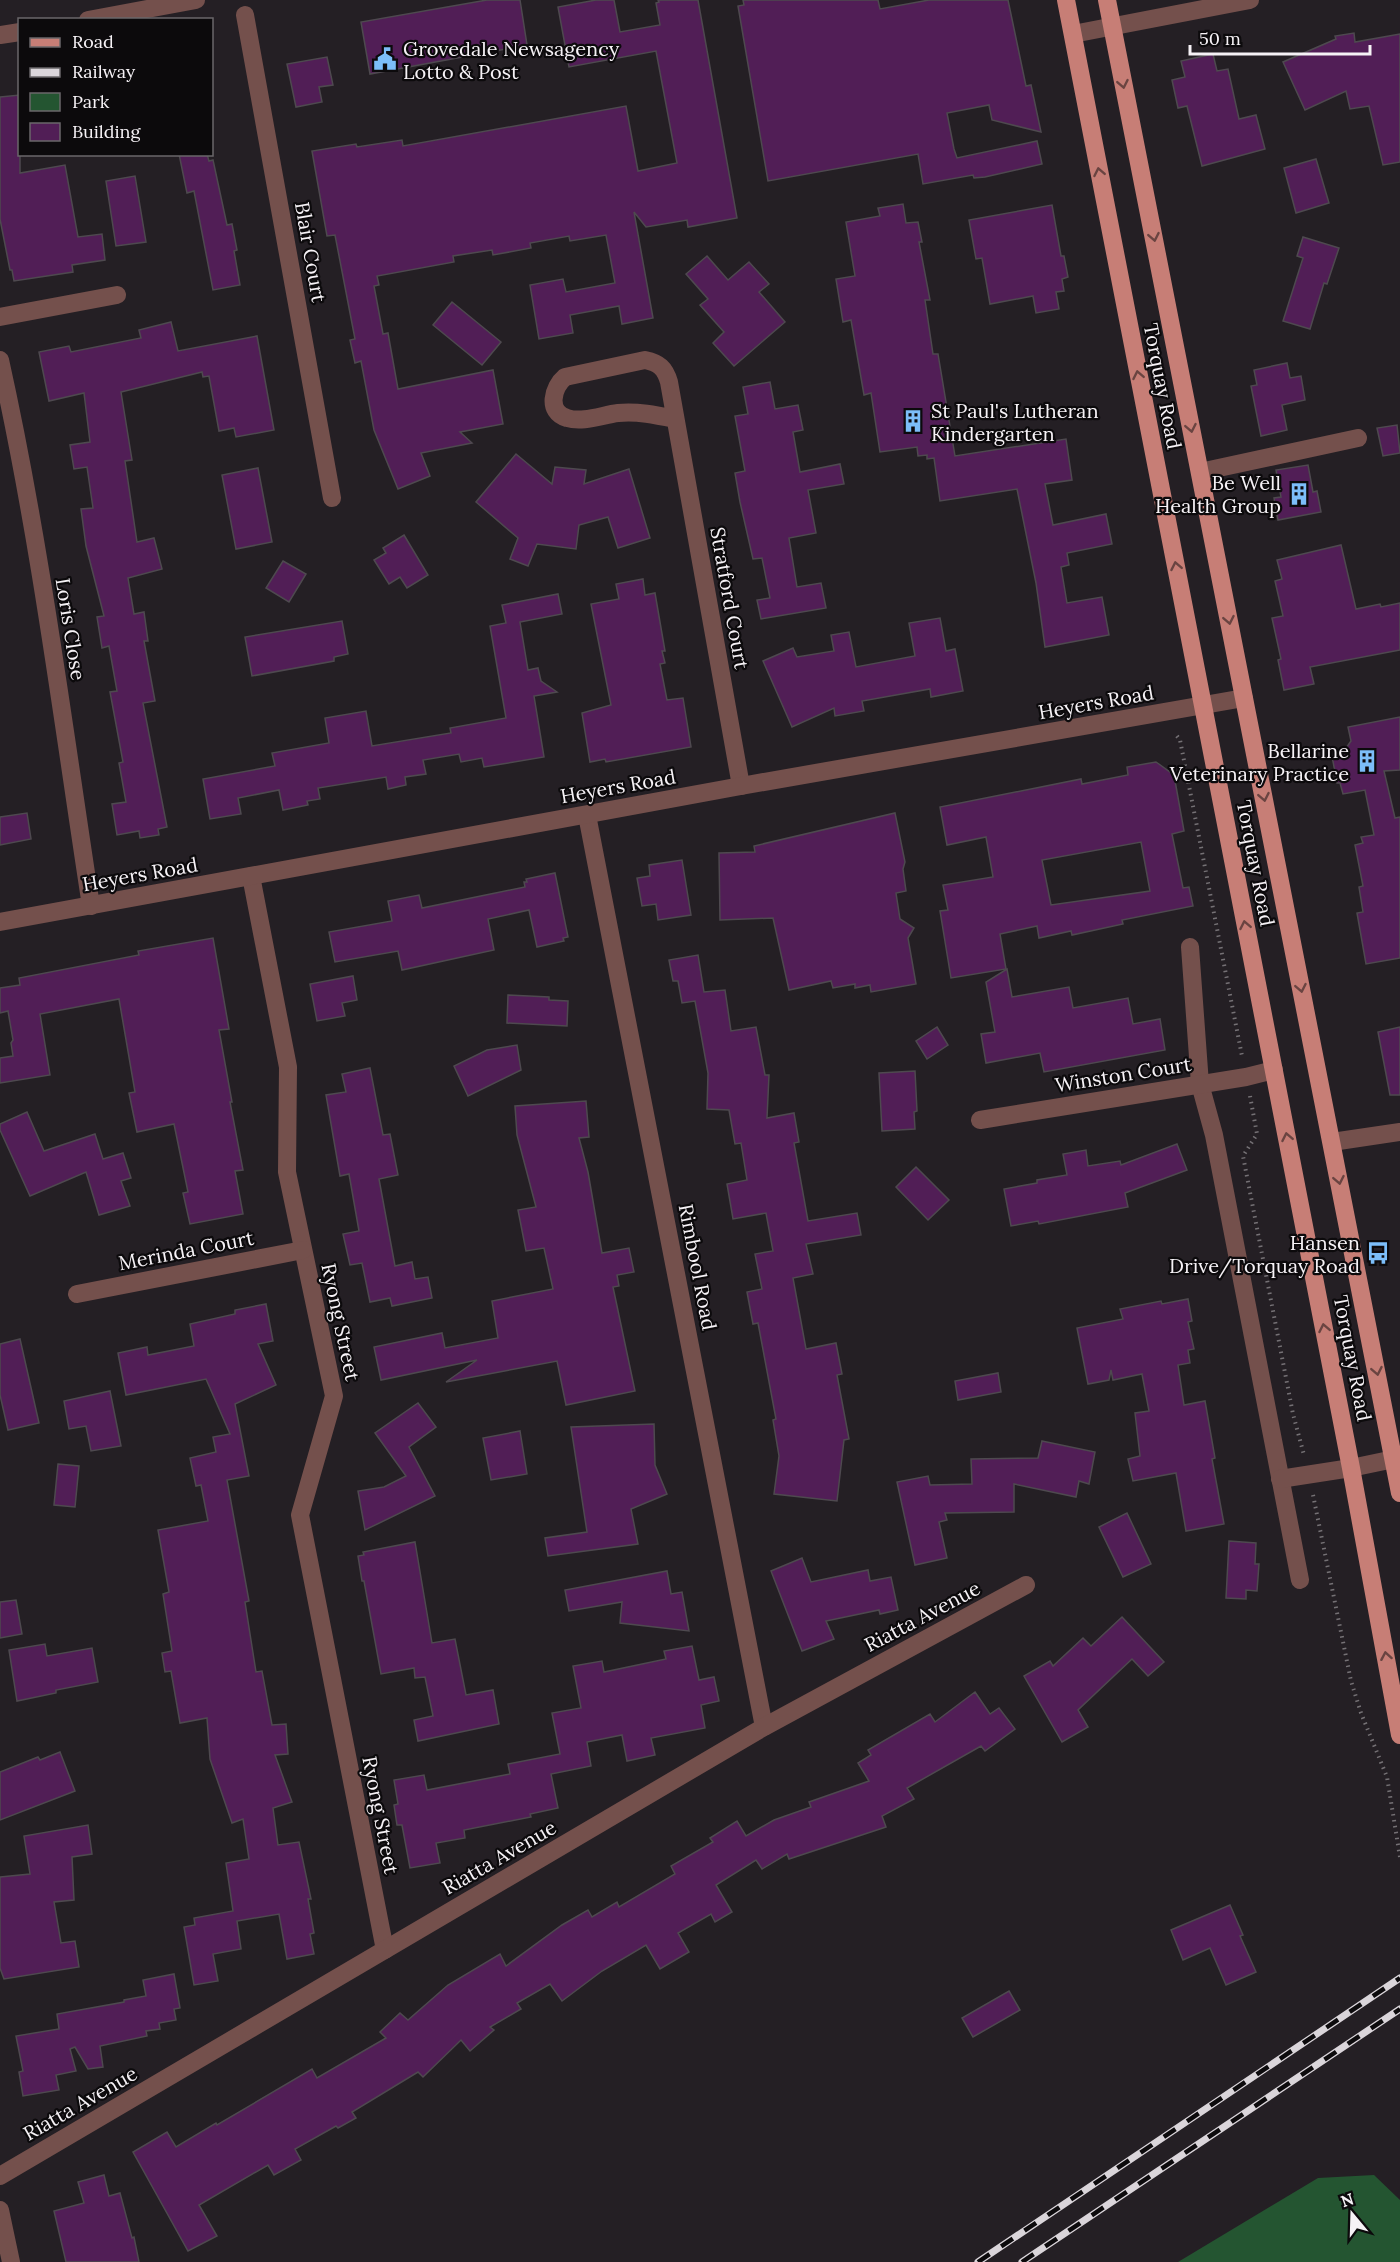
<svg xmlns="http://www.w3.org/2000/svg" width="1400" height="2262" font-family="Lora,serif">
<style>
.green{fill:#245531}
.building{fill:#511e56;stroke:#4e494f;stroke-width:1.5;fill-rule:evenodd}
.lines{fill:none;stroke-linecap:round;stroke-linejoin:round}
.path{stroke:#757175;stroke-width:4;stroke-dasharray:1.5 4.5;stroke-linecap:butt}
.minor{stroke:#74504c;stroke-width:18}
.major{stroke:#c77e76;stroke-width:18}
.rail-casing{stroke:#dad5da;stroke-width:7}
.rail{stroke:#0c0a0c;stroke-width:4.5;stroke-dasharray:14;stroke-linecap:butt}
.oneway{stroke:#6a4441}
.labels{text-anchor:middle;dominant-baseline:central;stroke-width:4.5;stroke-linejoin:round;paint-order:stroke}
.poi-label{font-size:20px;fill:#f6f2f6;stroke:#0c0a0c;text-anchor:end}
.street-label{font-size:20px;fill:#f6f2f6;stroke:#0c0a0c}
</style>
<rect width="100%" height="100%" fill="#241f24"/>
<!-- green -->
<polygon class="green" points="1374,2175 1400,2200 1400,2262 1178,2262 1318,2178"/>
<!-- building -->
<g class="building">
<polygon points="487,0 520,0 527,45 370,74 361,22"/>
<polygon points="596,0 614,0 620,32 660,25 656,3 659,2 658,0 698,0 737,218 688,227 687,220 646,227 634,212 653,318 622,324 619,306 570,315 573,333 539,339 530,285 563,279 566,292 615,283 606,235 570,241 569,236 530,243 531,248 493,255 492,250 453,256 454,262 377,276 379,285 374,286 383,334 388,333 398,389 493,370 503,424 460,432 472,443 421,453 430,476 398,489 374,430 361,361 355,363 350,340 355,339 335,235 327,236 312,151 356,144 357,147 402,140 403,146 626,106 638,171 677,163 656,51 569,67 558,7"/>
<polygon points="743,0 878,0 880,9 929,0 1008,0 1026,86 1031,85 1041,132 992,120 989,105 947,113 954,149 957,158 1037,141 1042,164 985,177 974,178 973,175 923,184 918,154 768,181 738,6 744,5"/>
<polygon points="1354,33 1355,42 1400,34 1400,162 1383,165 1369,106 1350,109 1346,91 1305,110 1283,62 1336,39 1335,36"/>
<polygon points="1213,54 1217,71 1228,69 1239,119 1256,115 1265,149 1202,166 1187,106 1178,108 1172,80 1185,77 1181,61"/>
<polygon points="327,57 333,85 319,87 322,102 296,107 287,64"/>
<polygon points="20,95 20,173 65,165 78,237 102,234 105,260 72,265 73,272 14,281 12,270 10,270 0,219 0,97"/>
<polygon points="179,154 207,154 209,161 213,160 227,225 232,224 237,250 234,251 240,285 213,290 194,191 187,193"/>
<polygon points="1316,159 1329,203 1296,213 1284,168"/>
<polygon points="135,176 146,242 116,246 106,181"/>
<polygon points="903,204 906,223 918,222 922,242 919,242 930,300 925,300 933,354 938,354 955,456 1066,439 1072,480 1045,484 1053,525 1106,514 1112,544 1067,553 1069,565 1061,567 1067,603 1102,597 1109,635 1045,647 1036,583 1017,489 940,501 934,458 927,459 927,455 918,456 917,447 880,452 871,393 864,395 851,320 843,322 836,279 855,276 846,222 880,216 878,208"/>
<polygon points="1052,205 1061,256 1064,256 1068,277 1062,279 1064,291 1056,292 1059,309 1036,313 1033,296 990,304 982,258 976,259 969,220"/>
<polygon points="1303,237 1339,248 1327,284 1324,283 1310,329 1283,321 1303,258 1297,256"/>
<polygon points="707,256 728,280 749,262 769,284 759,292 785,322 734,366 713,343 724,332 700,305 708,299 686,274"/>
<polygon points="452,302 501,342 482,365 433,325"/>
<polygon points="171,322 178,351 257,336 274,430 236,437 234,428 219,431 209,376 203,377 202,372 121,392 132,460 125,461 137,542 154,538 162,569 128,578 134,614 144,612 148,641 144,641 155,701 143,703 167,827 158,829 159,835 140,838 139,831 117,835 112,804 126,802 119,763 123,762 110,692 117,691 109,646 102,648 97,617 104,616 86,546 81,509 93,508 87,467 74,469 70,445 90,442 84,393 49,401 39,352 69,346 71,352 141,338 139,330"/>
<polygon points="1287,363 1290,378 1301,376 1305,400 1282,405 1287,430 1261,436 1251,386 1257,385 1254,370"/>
<polygon points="770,382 775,409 798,405 803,430 793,432 800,472 840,464 844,484 808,490 816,533 789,538 797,587 821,583 826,608 761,619 757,600 770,598 762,558 753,559 740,502 735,473 745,471 735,416 748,414 743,387"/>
<polygon points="1397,425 1400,453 1383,456 1377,428"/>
<polygon points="516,454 552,484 555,467 586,470 584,484 629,469 650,538 618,548 608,517 579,525 576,549 537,544 528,566 510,559 518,538 476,502"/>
<polygon points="1308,465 1313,492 1317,491 1321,512 1278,520 1274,498 1281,497 1276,470"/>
<polygon points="258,468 272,542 236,549 222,475"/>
<polygon points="404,535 428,575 407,588 400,577 389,584 374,560 386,553 383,548"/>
<polygon points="1341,545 1356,609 1380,604 1381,607 1400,603 1400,650 1310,667 1314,684 1284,690 1278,660 1281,659 1272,618 1283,616 1275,581 1282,579 1277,560"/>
<polygon points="283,561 306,574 289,602 266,588"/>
<polygon points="643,579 645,595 655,593 665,651 662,651 665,663 660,664 667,700 683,698 691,747 606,762 605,759 590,762 582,713 611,705 591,604 619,599 616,584"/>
<polygon points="558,594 562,614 520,622 528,670 538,668 541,681 557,692 534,696 544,757 484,767 482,758 461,762 459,754 423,760 426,774 405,777 406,785 388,789 386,777 318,788 320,799 307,801 308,805 283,810 279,790 238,798 241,814 210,819 203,779 275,766 272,753 329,743 325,718 366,711 372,746 451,733 450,728 506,718 490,626 506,623 502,605"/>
<polygon points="940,618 946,651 955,649 963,691 931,697 930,689 862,701 864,711 835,716 834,708 792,727 763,661 793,648 797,657 834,651 831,635 849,632 856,667 915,656 909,623"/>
<polygon points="342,621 348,654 334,657 334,661 252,676 245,637"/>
<polygon points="1400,717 1400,770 1384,771 1395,818 1400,817 1400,958 1366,964 1357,913 1363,912 1359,887 1363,886 1355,845 1363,843 1361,837 1374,835 1365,790 1343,794 1340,783 1337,783 1332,756 1342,754 1351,741 1348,727"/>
<path d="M1156,762L1174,775L1184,831L1172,834L1183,888L1189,887L1193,906L1122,920L1123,924L1072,935L1071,931L1039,938L1037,926L1000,934L1006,969L951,978L940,911L948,910L943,885L993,877L986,837L947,845L940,807L1081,779L1082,784L1128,775L1127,767ZM1141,842L1150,891L1051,905L1042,860Z"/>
<polygon points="27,813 31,839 0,845 0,817"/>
<polygon points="895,813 905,862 903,869 906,891 896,893 900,919 914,928 908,938 916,984 871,992 870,985 855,988 855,984 833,988 831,981 789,990 773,918 720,920 719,853 755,852 754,846"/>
<polygon points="682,860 691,915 658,920 656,904 642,906 637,878 650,876 649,865"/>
<polygon points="555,873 568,937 563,938 564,941 537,947 529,910 488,919 494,950 402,970 398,951 335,962 329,932 392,921 388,901 419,895 422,908 525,887 524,882 527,882 526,879"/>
<polygon points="213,938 229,1029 219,1030 232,1102 230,1102 243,1170 235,1171 243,1214 190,1224 183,1193 188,1192 174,1124 137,1132 129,1093 135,1092 119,999 40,1014 50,1075 0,1083 0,1058 13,1056 11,1043 13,1040 8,1011 0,1013 0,988 20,985 19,978 139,955 138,951"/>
<polygon points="698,955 704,992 725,990 731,1031 756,1027 765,1075 769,1075 767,1118 794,1113 799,1142 794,1143 808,1221 857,1213 861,1235 806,1244 813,1274 793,1278 806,1349 836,1343 842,1374 837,1375 849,1439 844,1440 837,1501 774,1494 779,1456 773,1420 776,1419 758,1323 753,1324 747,1292 762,1289 755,1254 773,1251 766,1213 733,1219 727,1184 747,1180 741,1143 735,1144 729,1110 707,1109 708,1073 695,1001 682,1003 678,981 673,981 669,960"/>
<polygon points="1007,969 1012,997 1069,987 1073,1008 1128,998 1133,1024 1160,1019 1165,1050 1044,1072 1040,1053 986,1063 981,1034 995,1032 986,982"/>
<polygon points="353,976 357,1000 342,1003 345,1016 317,1021 310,984"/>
<polygon points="508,995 549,997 549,1000 568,1001 567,1026 507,1023"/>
<polygon points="937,1027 948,1045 927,1059 916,1041"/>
<polygon points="1400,1027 1400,1095 1390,1095 1378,1032"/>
<polygon points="517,1045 521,1070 468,1096 454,1066 487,1050"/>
<polygon points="370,1068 383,1135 390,1134 398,1175 379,1179 395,1266 412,1262 415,1279 428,1277 432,1298 392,1306 390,1298 370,1302 362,1263 350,1265 343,1234 359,1231 349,1174 340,1176 326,1095 346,1092 342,1074"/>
<polygon points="915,1071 917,1111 914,1112 915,1129 882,1131 879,1073"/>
<polygon points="586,1101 589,1137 579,1138 588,1172 602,1253 629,1248 634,1272 617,1275 619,1286 613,1287 635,1391 566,1405 557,1361 446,1382 477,1360 381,1380 374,1347 442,1333 445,1348 498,1338 492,1301 553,1289 544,1248 526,1251 518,1210 536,1207 517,1135 515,1106"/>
<polygon points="27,1112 44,1151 95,1134 103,1159 123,1153 131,1178 121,1181 130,1206 99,1215 86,1172 30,1196 0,1130 0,1124"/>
<polygon points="1177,1144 1187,1170 1125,1193 1128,1207 1039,1224 1038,1221 1011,1226 1004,1189 1037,1183 1037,1180 1067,1175 1063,1154 1086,1150 1088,1166 1120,1161 1121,1165"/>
<polygon points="916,1167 949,1200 928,1220 896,1187"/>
<polygon points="1188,1299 1192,1321 1188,1322 1194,1349 1188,1350 1190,1363 1178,1365 1184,1405 1205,1401 1215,1458 1212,1459 1224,1524 1186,1531 1176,1473 1133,1481 1128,1459 1140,1456 1135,1413 1149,1411 1142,1374 1113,1380 1111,1370 1109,1380 1088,1384 1077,1328 1123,1319 1120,1309 1161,1301 1162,1304"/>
<polygon points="266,1304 273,1341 258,1344 276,1385 235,1404 249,1476 227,1480 249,1601 245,1602 256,1672 262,1671 272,1725 286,1724 288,1754 275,1755 292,1802 273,1808 278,1845 299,1842 311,1899 308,1899 314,1933 310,1934 314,1954 287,1959 279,1914 237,1921 241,1949 213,1954 218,1981 194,1985 184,1927 195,1925 194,1918 233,1911 226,1863 249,1859 243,1819 232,1823 210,1759 207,1718 180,1723 171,1671 165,1672 162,1653 172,1651 163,1594 169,1592 158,1530 208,1521 201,1485 196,1486 190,1458 216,1452 213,1437 230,1434 206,1379 126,1395 118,1353 147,1347 148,1355 194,1346 190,1324 235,1314 235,1310"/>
<polygon points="20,1339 39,1423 8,1430 0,1395 0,1344"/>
<polygon points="998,1373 1001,1392 958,1400 955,1381"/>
<polygon points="110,1391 121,1446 91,1451 86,1426 69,1429 64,1401"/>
<polygon points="418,1403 436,1427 409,1447 435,1496 365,1530 358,1491 384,1487 406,1476 375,1433"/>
<polygon points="654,1424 655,1465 667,1494 631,1509 638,1544 548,1556 545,1538 587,1532 571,1427"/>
<polygon points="520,1431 527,1474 491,1480 483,1438"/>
<polygon points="1042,1441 1095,1452 1089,1484 1079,1481 1076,1497 1014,1484 1014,1512 945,1513 947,1520 939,1522 947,1558 915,1565 897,1482 928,1476 930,1485 972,1484 971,1459 1038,1458"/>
<polygon points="58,1464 79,1466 75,1507 54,1505"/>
<polygon points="1127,1513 1151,1564 1123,1577 1099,1527"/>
<polygon points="1229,1541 1256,1543 1255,1564 1259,1564 1257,1591 1246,1590 1246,1599 1226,1598"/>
<polygon points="415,1542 432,1643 455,1639 466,1695 493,1690 499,1724 418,1741 414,1720 433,1716 425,1677 415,1678 414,1668 381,1674 364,1581 362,1581 358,1556 364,1555 363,1552"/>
<polygon points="802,1558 811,1582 868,1570 870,1581 891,1577 898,1610 880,1614 879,1610 826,1621 834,1639 802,1651 771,1571"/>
<polygon points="667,1571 671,1594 682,1592 689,1631 620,1623 622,1602 569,1611 565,1590"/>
<polygon points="16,1600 22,1634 0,1638 0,1602"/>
<polygon points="1122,1617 1164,1662 1148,1676 1132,1659 1078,1710 1088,1727 1062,1742 1024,1676 1050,1661 1053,1666 1083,1638 1091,1646"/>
<polygon points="45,1644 47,1656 92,1648 98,1682 56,1690 56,1693 17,1701 9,1650"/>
<polygon points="692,1646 699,1680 714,1677 719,1701 701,1705 705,1728 651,1738 655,1755 627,1761 622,1735 587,1742 591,1766 551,1774 558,1808 530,1814 531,1817 464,1830 465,1838 436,1843 440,1863 410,1868 402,1825 397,1825 394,1805 398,1804 394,1780 424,1775 427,1790 510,1774 508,1764 560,1754 552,1713 581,1708 573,1666 602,1661 604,1672 666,1659 664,1651"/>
<polygon points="975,1692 990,1714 999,1708 1015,1729 985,1751 981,1746 907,1788 914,1799 882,1816 886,1827 789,1859 787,1854 762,1869 756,1860 716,1885 732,1912 715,1922 711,1914 678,1933 689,1952 660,1969 646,1945 602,1971 562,2001 550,1984 517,2003 521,2009 490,2027 494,2030 470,2051 461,2040 423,2077 418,2072 352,2112 356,2118 338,2128 336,2126 295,2149 301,2160 274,2175 268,2165 199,2205 217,2236 188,2251 133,2152 167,2132 176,2147 216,2123 217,2125 312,2069 317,2078 386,2038 380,2032 400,2013 408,2020 448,1985 500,1954 506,1966 562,1925 588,1910 592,1917 617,1902 619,1907 675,1874 671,1866 713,1842 710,1838 737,1821 746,1836 774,1820 811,1807 809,1802 869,1781 858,1763 871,1755 868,1750 930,1714 935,1722"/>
<polygon points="60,1752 75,1791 0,1820 0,1772 38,1757 40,1760"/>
<polygon points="88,1825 92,1854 72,1857 74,1900 54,1902 61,1943 75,1941 79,1967 4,1979 0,1968 0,1877 30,1874 24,1836"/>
<polygon points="1230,1905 1243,1935 1240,1936 1256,1972 1226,1985 1210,1948 1183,1960 1171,1930"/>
<polygon points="174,1974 180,2008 174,2009 176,2020 159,2023 160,2029 146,2031 147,2036 100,2046 103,2067 88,2069 75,2047 70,2049 76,2071 56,2075 59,2090 23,2096 19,2072 23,2071 16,2036 59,2029 57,2014 124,2002 124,2000 146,1996 143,1980"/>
<polygon points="1009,1991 1020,2010 973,2037 962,2018"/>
<polygon points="104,2175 109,2196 120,2193 132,2238 134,2237 139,2262 66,2262 54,2211 84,2203 78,2182"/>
</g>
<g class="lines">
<!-- path -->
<g class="path">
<polyline points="1177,736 1180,740 1242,1056"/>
<polyline points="1250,1096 1257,1134 1243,1156 1293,1414 1304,1455"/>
<polyline points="1313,1495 1351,1681 1361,1713 1387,1777 1400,1857"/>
</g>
<!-- minor -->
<g class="minor">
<polyline points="245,15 332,498"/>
<polyline points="88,20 196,0"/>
<polyline points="1073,34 1250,0"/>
<polyline points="0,35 20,32"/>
<polyline points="0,317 117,295"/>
<path d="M0,360C40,540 63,724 91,906"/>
<path d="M675,419C656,415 637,411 618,413C602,415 583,423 567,418C546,412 553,387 565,377L645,360C659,363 665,368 669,382L741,786"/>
<polyline points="1200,472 1358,438"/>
<polyline points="587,815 764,1727"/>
<polyline points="251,876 288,1067 287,1172 334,1396 300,1515 385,1950"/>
<polyline points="0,922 741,786 1244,698"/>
<polyline points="1190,947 1200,1084 1214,1135 1300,1580"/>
<polyline points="980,1120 1246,1077 1274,1070"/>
<polyline points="1332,1142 1400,1132"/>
<polyline points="77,1294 303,1250"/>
<polyline points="1280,1479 1351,1468 1394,1459"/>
<polyline points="0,2176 764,1727 1026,1585"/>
<polyline points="0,2210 11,2262"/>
</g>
<!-- major -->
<g class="major">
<polyline points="1066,0 1351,1468 1400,1735"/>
<polyline points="1107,0 1400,1493"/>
</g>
<!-- rail casing -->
<g class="rail-casing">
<g id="rail">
<polyline points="978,2262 1400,1978"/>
<polyline points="1022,2262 1400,2009"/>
</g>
</g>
<!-- rail -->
<use href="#rail" class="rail"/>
</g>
<!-- one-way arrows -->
<defs><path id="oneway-chevron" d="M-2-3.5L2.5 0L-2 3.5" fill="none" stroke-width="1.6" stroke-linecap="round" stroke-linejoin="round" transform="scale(1.5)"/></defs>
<g class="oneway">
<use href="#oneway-chevron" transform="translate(1123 84) rotate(79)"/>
<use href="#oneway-chevron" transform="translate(1099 172) rotate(-101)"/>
<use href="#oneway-chevron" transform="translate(1154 237) rotate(79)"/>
<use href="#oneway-chevron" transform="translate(1138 375) rotate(-101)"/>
<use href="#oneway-chevron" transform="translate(1191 428) rotate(79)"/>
<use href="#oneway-chevron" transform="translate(1176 566) rotate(-101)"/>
<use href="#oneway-chevron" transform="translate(1229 620) rotate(79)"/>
<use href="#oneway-chevron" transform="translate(1264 797) rotate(79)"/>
<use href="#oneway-chevron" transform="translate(1245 925) rotate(-101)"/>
<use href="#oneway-chevron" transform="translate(1301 988) rotate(79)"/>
<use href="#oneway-chevron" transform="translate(1287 1137) rotate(-101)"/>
<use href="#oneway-chevron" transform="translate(1339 1180) rotate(79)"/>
<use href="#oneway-chevron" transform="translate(1324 1328) rotate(-101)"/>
<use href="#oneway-chevron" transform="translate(1377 1371) rotate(79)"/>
<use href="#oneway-chevron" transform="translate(1386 1656) rotate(-100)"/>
</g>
<!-- icons -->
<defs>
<g id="civic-bare" transform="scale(1.8)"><path d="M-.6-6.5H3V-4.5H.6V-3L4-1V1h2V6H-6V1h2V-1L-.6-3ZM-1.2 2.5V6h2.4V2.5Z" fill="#7cbef9" stroke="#0c0a0c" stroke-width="2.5" paint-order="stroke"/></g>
<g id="building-bare" transform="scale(1.8)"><path d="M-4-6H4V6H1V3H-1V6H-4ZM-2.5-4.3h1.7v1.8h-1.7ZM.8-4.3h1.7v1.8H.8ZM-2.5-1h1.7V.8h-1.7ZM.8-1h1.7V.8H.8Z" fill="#7cbef9" stroke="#0c0a0c" stroke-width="2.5" paint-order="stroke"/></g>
<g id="bus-bare" transform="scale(1.8)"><path d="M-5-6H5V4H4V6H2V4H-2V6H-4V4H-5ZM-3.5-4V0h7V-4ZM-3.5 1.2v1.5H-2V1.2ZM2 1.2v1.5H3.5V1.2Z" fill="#7cbef9" stroke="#0c0a0c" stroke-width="2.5" paint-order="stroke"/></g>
</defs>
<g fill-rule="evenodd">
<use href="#civic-bare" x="385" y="59"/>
<use href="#building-bare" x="913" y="421"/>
<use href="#building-bare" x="1299" y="494"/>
<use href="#building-bare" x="1367" y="761"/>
<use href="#bus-bare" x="1378" y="1253"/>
</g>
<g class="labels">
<!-- poi labels -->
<g class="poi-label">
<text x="403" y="48" text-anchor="start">Grovedale Newsagency<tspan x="403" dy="23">Lotto &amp; Post</tspan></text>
<text x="931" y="410" text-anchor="start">St Paul's Lutheran<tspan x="931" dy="23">Kindergarten</tspan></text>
<text x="1281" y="482">Be Well<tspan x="1281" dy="23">Health Group</tspan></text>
<text x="1349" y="750">Bellarine<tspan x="1349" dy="23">Veterinary Practice</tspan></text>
<text x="1360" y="1242">Hansen<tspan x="1360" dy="23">Drive/Torquay Road</tspan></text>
</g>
<!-- street labels -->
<g class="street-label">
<text transform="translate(311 252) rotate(80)">Blair Court</text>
<text transform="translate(1163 386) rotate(79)">Torquay Road</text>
<text transform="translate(730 598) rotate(80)">Stratford Court</text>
<text transform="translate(71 629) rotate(81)">Loris Close</text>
<text transform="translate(1096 702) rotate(-10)">Heyers Road</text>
<text transform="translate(618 786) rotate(-10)">Heyers Road</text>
<text transform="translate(1256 863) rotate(79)">Torquay Road</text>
<text transform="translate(140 874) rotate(-10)">Heyers Road</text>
<text transform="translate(1123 1074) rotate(-9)">Winston Court</text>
<text transform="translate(186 1250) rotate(-11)">Merinda Court</text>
<text transform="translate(698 1267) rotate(79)">Rimbool Road</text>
<text transform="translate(341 1322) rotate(78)">Ryong Street</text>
<text transform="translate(1353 1358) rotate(79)">Torquay Road</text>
<text transform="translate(922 1616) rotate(-28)">Riatta Avenue</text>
<text transform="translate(381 1815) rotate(79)">Ryong Street</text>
<text transform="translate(499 1857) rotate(-30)">Riatta Avenue</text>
<text transform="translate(80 2103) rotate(-30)">Riatta Avenue</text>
</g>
</g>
<!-- legend -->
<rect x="18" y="18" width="195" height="138" fill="#0c0a0c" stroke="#6a676a" stroke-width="1.5"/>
<rect x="30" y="38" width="30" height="9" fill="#c77e76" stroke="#6a676a" stroke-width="1.5"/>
<text x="72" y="48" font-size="18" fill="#f6f2f6">Road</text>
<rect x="30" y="68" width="30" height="9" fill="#dad5da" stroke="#6a676a" stroke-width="1.5"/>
<text x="72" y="78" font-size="18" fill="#f6f2f6">Railway</text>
<rect x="30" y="93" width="30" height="18" fill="#245531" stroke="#6a676a" stroke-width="1.5"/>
<text x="72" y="108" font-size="18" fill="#f6f2f6">Park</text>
<rect x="30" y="123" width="30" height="18" fill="#511e56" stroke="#6a676a" stroke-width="1.5"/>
<text x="72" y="138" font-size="18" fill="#f6f2f6">Building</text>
<!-- north arrow -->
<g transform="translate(1352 2214) rotate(341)" stroke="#0c0a0c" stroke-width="4.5" paint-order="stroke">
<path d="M0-4.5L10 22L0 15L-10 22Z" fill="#f6f2f6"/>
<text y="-9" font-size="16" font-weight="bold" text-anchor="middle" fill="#f6f2f6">N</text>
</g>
<!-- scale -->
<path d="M1190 45v9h180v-9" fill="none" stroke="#f6f2f6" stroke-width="3"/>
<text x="1199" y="45" font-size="18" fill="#f6f2f6" stroke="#0c0a0c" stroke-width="4.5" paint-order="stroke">50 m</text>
</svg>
